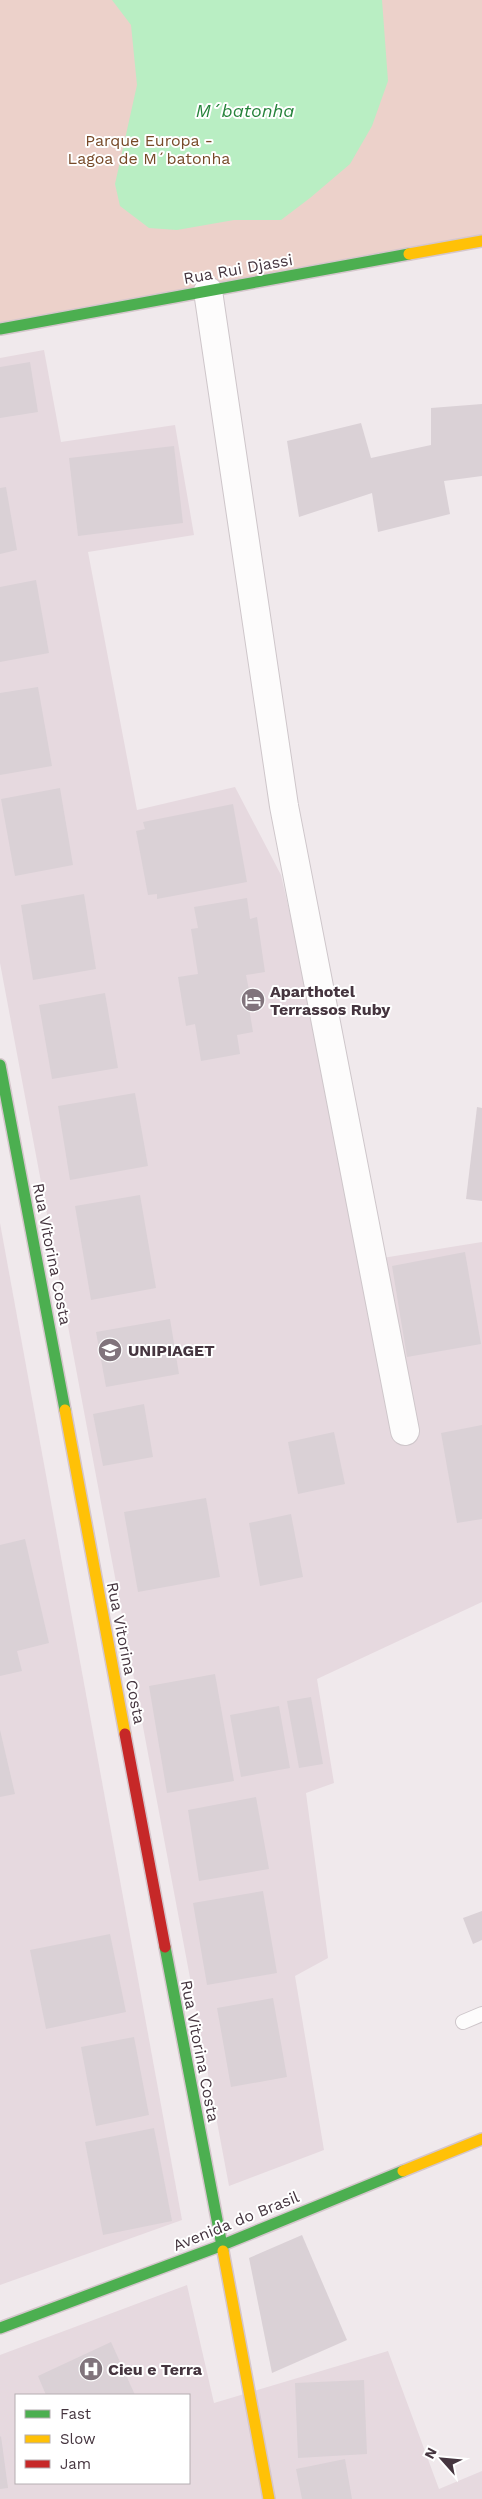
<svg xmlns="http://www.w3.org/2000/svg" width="482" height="2499" font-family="'Work Sans',sans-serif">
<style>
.residential{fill:#e6d9df;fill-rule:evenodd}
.green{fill:#ecd1ca}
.water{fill:#b9eec3}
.building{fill:#dad1d6}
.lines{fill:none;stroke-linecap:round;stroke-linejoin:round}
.lane-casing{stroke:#cec6ca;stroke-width:16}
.street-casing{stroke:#cec6ca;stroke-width:30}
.fast-casing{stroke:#d5c6cc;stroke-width:14}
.slow-casing{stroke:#d5c6cc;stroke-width:14}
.jam-casing{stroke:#d5c6cc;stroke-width:14}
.lane{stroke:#fdfcfc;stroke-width:14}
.street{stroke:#fdfcfc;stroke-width:28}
.fast{stroke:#4caf50;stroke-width:11}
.slow{stroke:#ffc107;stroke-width:11}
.jam{stroke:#c62828;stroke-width:11}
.labels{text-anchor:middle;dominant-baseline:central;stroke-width:4;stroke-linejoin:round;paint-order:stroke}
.park-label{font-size:16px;fill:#774a28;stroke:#fff}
.street-label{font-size:16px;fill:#45353f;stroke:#fff}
.poi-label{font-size:16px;font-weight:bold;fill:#45353f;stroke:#fff;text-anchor:start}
.water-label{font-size:18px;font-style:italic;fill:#25823a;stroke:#fff}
</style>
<rect width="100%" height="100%" fill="#f0e9ec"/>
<!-- residential -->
<g class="residential">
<polygon points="44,350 61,442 175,425 194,535 88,552 137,810 235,787 281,875 370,1260 482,1242 482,1602 317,1679 334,1783 306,1793 328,1958 295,1976 324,2150 229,2186 0,963 0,358"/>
<polygon points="0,1223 182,2220 0,2285"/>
<path d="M187,2285L214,2403L388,2351L439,2489L482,2471V2499H0V2355ZM16,2395H189V2483H16Z"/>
</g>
<!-- green -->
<polygon class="green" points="0,0 482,0 482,241 0,329"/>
<!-- water -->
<polygon class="water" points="112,0 382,0 388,81 372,126 350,164 310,198 281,220 234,220 177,230 149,228 120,206 115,184 137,85 131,25"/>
<!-- building -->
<g class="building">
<polygon points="30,362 38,412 0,418 0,367"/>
<polygon points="482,404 482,476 444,481 450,514 378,532 372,493 299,517 287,441 361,423 371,458 431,445 431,408"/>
<polygon points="174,446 183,523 78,536 69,458"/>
<polygon points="6,487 17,550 0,554 0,488"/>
<polygon points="36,580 49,653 0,662 0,587"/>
<polygon points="38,687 52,766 0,775 0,693"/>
<polygon points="60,788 73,865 15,876 1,799"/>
<polygon points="233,804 247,882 157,899 157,894 148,895 136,831 145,829 143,822"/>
<polygon points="84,894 96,969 33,980 21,905"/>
<polygon points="247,898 250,919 257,917 265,972 246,975 249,990 246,990 253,1032 237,1035 240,1054 201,1061 195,1024 186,1026 178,977 198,974 191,929 198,928 194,907"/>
<polygon points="105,993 118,1068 52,1079 39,1005"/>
<polygon points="135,1093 148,1166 70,1180 58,1106"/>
<polygon points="477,1107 482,1108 482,1201 466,1199"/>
<polygon points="140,1195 156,1288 91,1300 75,1206"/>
<polygon points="465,1252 481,1344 407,1357 392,1266"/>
<polygon points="170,1319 179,1374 106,1387 96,1332"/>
<polygon points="144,1404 153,1457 103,1466 93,1414"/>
<polygon points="482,1425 482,1519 457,1523 441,1433"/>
<polygon points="334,1432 345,1484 298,1494 288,1442"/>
<polygon points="206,1498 220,1577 138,1592 124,1512"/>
<polygon points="291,1514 303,1577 260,1586 249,1523"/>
<polygon points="25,1539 49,1643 17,1651 22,1671 0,1676 0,1545"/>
<polygon points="215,1674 234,1781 167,1793 149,1686"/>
<polygon points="311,1697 323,1764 299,1768 287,1701"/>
<polygon points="279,1706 290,1768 241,1777 230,1715"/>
<polygon points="0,1730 15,1794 0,1797"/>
<polygon points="256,1797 269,1869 199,1881 188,1810"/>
<polygon points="263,1891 277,1973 207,1985 193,1903"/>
<polygon points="482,1911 482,1940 473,1944 463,1918"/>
<polygon points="110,1934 126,2012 46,2029 30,1950"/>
<polygon points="273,1998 287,2077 231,2087 217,2008"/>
<polygon points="134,2037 149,2115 96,2126 81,2047"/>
<polygon points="154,2128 172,2221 103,2235 85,2142"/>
<polygon points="302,2235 347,2340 272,2373 249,2258"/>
<polygon points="111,2342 135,2395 46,2395 38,2376"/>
<polygon points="364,2380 367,2454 298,2458 295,2383"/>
<polygon points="1,2436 8,2488 0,2489 0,2437"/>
<polygon points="345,2459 352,2499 302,2499 296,2469"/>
</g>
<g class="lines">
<!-- lane casing -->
<g class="lane-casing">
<polyline id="lane" points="463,2022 482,2014"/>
</g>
<!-- street casing -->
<g class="street-casing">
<polyline id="street" points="208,291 284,806 405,1431"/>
</g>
<!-- fast casing -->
<g class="fast-casing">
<g id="fast">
<polyline points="0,329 409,254"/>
<polyline points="0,1065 65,1410"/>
<polyline points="165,1947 223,2251"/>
<polyline points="0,2328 220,2246 403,2171"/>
</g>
</g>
<!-- slow casing -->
<g class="slow-casing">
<g id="slow">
<polyline points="409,254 482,241"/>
<polyline points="65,1410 125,1734"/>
<polyline points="403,2171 482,2139"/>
<polyline points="223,2251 269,2499"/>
</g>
</g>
<!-- jam casing -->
<g class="jam-casing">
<polyline id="jam" points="125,1734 165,1947"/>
</g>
<!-- lane -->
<use href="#lane" class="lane"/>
<!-- street -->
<use href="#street" class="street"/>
<!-- fast -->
<use href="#fast" class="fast"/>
<!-- slow -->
<use href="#slow" class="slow"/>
<!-- jam -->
<use href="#jam" class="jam"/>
</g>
<!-- icons -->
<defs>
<g id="hotel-disc" transform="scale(1.25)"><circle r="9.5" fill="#81747c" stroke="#fff"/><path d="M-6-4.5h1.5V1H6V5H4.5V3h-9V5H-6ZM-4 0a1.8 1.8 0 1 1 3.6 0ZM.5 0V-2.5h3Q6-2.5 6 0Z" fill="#fff"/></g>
<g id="school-disc" transform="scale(1.25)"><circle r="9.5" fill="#81747c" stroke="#fff"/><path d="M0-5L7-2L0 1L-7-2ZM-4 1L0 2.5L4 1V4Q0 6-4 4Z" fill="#fff"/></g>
<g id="hospital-disc" transform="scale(1.25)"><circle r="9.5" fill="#81747c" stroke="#fff"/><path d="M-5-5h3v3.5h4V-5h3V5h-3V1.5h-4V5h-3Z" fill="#fff"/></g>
</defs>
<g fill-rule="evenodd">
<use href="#hotel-disc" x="253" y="1000"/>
<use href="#school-disc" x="110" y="1350"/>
<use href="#hospital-disc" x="91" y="2369"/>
</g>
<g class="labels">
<!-- park labels -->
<g class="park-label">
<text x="149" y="140">Parque Europa -<tspan x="149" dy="18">Lagoa de M´batonha</tspan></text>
</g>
<!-- street labels -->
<g class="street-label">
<text transform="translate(238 269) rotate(-10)">Rua Rui Djassi</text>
<text transform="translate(52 1254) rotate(79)">Rua Vitorina Costa</text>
<text transform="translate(126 1653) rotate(79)">Rua Vitorina Costa</text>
<text transform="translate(200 2051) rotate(79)">Rua Vitorina Costa</text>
<text transform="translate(236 2221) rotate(-22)">Avenida do Brasil</text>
</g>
<!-- poi labels -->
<g class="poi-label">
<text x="270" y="991">Aparthotel<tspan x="270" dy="18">Terrassos Ruby</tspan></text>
<text x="128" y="1350">UNIPIAGET</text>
<text x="108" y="2369">Cieu e Terra</text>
</g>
<!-- water labels -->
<g class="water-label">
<text x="245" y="110">M´batonha</text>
</g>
</g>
<!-- legend -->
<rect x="15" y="2394" width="175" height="90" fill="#ffffff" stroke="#b5aeb2"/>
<rect x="25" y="2410" width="25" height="8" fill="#4caf50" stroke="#b5aeb2"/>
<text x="60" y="2419" font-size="15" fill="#45353f">Fast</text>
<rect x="25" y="2435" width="25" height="8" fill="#ffc107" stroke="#b5aeb2"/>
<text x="60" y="2444" font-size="15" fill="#45353f">Slow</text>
<rect x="25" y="2460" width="25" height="8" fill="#c62828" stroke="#b5aeb2"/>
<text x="60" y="2469" font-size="15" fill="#45353f">Jam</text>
<!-- north arrow -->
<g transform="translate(442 2459) rotate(297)" stroke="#ffffff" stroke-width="4" paint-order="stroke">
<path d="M0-4L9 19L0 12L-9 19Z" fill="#45353f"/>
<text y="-8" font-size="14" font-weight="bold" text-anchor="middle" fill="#45353f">N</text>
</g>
</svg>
